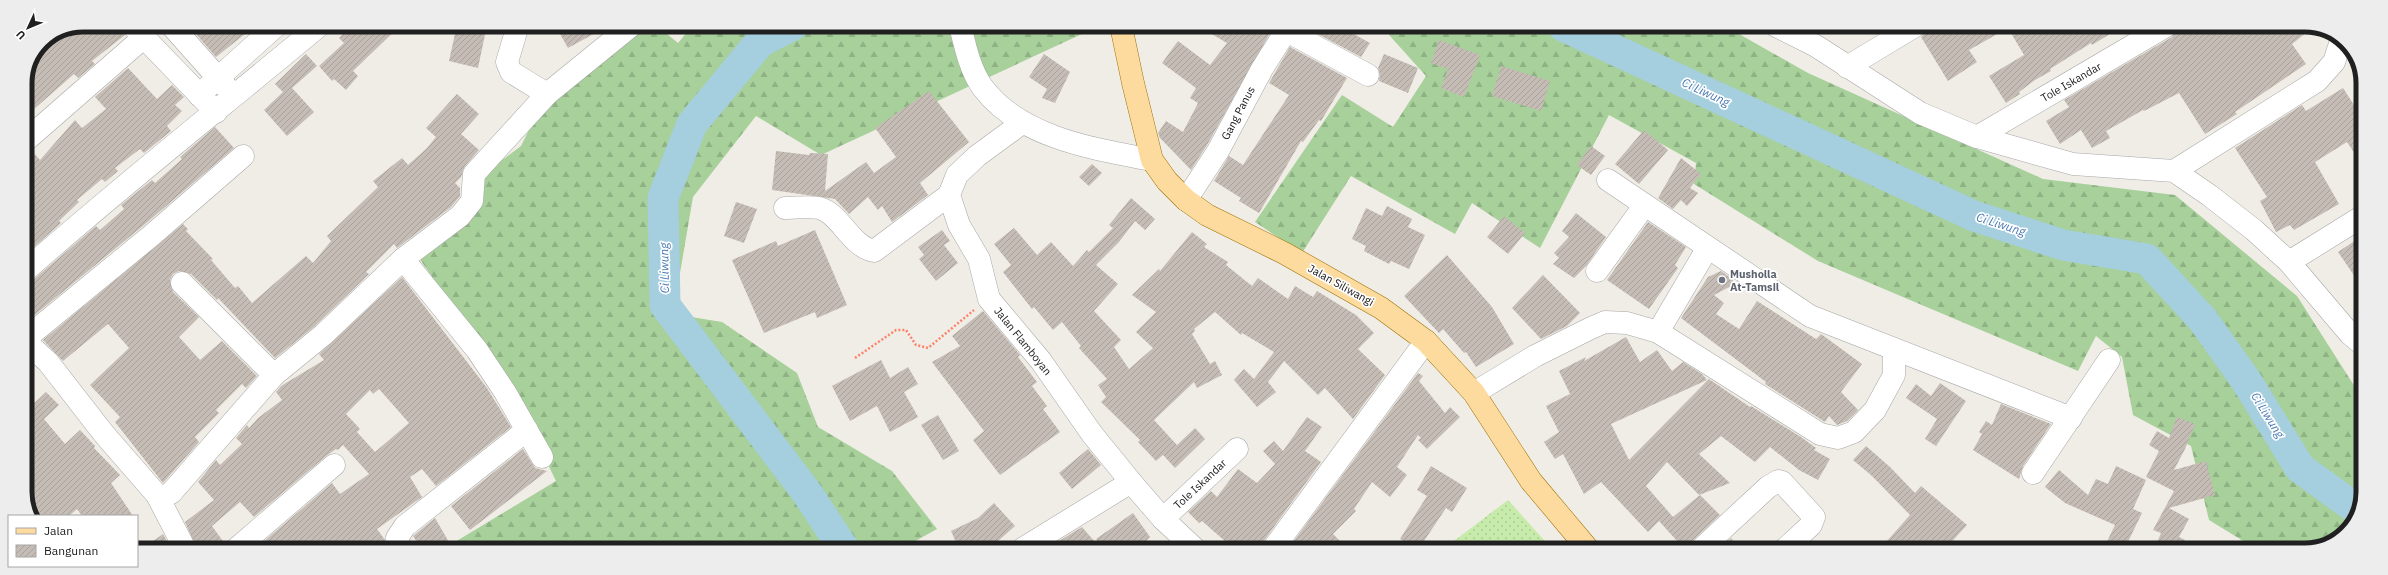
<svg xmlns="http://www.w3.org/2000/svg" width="2388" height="575" font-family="'IBM Plex Sans',sans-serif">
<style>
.grass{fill:url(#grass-dots)}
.forest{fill:url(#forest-firs)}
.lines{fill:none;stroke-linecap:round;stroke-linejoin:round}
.river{stroke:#a5cedf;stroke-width:31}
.building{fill:url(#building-hatch);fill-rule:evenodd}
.minor-casing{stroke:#a7a7a7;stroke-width:23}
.major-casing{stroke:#9b7100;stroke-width:23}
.path{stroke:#fc826b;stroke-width:2.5;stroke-dasharray:2 2;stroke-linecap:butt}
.minor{stroke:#fff;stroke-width:22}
.major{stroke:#fdda9e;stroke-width:22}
.worship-dot{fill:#6b7280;stroke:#fff;stroke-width:1.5}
.labels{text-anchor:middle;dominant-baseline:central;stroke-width:3.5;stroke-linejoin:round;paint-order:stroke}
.street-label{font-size:11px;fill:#202020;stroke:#fff}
.worship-label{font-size:11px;font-weight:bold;fill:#5b616d;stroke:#fff;text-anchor:start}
.water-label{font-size:12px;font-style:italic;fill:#4978b2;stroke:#fff}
.rim{fill:none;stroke:#202020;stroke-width:5}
</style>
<defs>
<pattern id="grass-dots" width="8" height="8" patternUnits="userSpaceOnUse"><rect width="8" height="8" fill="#c7ebab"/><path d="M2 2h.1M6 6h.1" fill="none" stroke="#abc993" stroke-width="1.8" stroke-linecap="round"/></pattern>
<pattern id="forest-firs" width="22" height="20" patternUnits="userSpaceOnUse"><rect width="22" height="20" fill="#a7d09a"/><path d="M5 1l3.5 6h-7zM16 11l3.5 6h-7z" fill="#8fb284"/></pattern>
<pattern id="building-hatch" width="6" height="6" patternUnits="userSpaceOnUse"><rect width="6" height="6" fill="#c5bdb5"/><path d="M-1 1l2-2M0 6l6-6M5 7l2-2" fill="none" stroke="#a9a29b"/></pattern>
</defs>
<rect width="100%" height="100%" fill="#f0ede6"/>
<!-- grass -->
<polygon class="grass" points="1508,500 1553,550 1442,550"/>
<!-- forest -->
<g class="forest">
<polygon points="631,25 656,25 678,43 693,25 1092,26 1082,34 821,155 756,116 693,197 673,314 722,322 797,373 818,427 892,471 937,529 901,549 452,549 450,545 556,481 515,396 419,258 477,179 521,146 537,114"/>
<polygon points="1381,26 1725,26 1808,73 2043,179 2175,195 2297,296 2362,398 2362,503 2343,536 2305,550 2258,550 2209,520 2191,446 2133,415 2122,357 2096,336 2078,371 1818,261 1694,184 1696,163 1609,115 1540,248 1472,203 1455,234 1351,176 1302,253 1255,222 1342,95 1393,127 1426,76"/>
</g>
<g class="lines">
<!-- river -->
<g class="river">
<polyline points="793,25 760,42 692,124 663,198 665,305 807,493 844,549"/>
<polyline points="1563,26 1974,216 2063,245 2147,259 2203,320 2247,382 2300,468 2358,510"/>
</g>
</g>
<!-- building -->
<g class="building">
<polygon points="83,25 119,25 125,35 92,61 95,64 78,78 74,74 25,117 25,83 42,42 66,32 69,35"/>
<polygon points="205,25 238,25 245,34 216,57 195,33"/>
<polygon points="352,25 401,25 353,71 358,76 346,90 334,79 332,81 319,66 344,43 339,38"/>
<polygon points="457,25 487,25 478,68 449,61"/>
<polygon points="555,25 610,25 568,48"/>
<polygon points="1198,26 1274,26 1207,145 1191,170 1160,138 1158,133 1166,121 1183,132 1198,103 1190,98 1196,88 1162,63 1178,41 1210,65 1227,43"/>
<polygon points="1303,26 1355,26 1352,33 1370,43 1361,57"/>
<polygon points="1927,26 2123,26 2092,45 2091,43 2050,69 2051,71 2035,80 2019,92 2020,94 2006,103 1989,76 2024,55 2008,28 1969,50 1977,62 1948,81 1921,37 1926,32"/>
<polygon points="2178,26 2315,26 2292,44 2306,64 2235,112 2237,114 2205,134 2179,93 2144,111 2143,110 2106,131 2110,138 2092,148 2081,130 2060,144 2046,121 2069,107 2064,100 2172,37"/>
<polygon points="1439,40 1480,55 1464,97 1441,88 1448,69 1431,63"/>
<polygon points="1290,47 1347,78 1321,121 1319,120 1303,142 1301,141 1259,213 1239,201 1241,198 1214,181 1229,156 1243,165 1289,95 1269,83"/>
<polygon points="306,54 317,66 292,88 314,112 287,136 264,110 283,92 275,84"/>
<polygon points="1044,54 1070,72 1055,103 1042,98 1047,89 1029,77"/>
<polygon points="1384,54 1418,68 1408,93 1379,81 1380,75 1378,68"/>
<polygon points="1501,66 1550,81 1541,111 1492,96"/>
<polygon points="128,68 157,99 172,85 184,97 175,105 182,111 167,126 171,131 144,153 140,149 115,168 118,171 105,182 102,179 77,200 79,202 59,221 61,223 32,249 25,241 25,153 32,151 40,160 75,120 82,128 106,109 95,97"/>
<polygon points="2343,88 2363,119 2363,166 2347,142 2315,162 2339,204 2294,230 2290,225 2276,232 2260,201 2267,197 2235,148 2302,105 2306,111"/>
<polygon points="929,91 969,142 920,183 928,195 892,222 882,206 878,210 868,197 849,214 835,199 772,190 776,151 809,155 810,153 828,154 825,191 866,162 874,173 896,157 875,128"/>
<polygon points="457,94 479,114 461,134 479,150 465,166 461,177 455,183 460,188 460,196 451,207 397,248 394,244 366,272 369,274 315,326 275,358 218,298 217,300 191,274 179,271 173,274 170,280 173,292 199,317 179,337 200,360 222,341 257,376 246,388 242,384 216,410 219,413 195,437 199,442 163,483 115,422 120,417 90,385 129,348 108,324 63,361 43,340 183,224 188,229 186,231 213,259 211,260 235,288 238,286 252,303 306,256 313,263 331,241 327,236 378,187 373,181 402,158 408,165 427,148 436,137 426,128"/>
<polygon points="215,127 234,148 144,225 25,323 25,283 33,280 96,226 100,230 124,209 121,205 152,180 155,183 182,159 180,157"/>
<polygon points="1644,130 1668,150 1639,184 1615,164"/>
<polygon points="1591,146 1605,156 1591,175 1577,165"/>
<polygon points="1681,158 1701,174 1690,188 1698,193 1687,206 1681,200 1673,209 1658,198"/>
<polygon points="1092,164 1102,173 1089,186 1079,177"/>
<polygon points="1131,198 1155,219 1145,230 1135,221 1119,242 1096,265 1118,284 1094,311 1121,340 1114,347 1129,369 1153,348 1136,332 1156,312 1132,295 1159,269 1160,271 1192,232 1207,244 1204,247 1228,262 1226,265 1252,286 1258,278 1288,299 1295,286 1313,297 1317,291 1356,315 1374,333 1358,349 1385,375 1353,419 1325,388 1318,395 1284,361 1268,382 1276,392 1257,407 1234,380 1244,369 1254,379 1274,352 1242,333 1241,335 1215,312 1194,329 1195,331 1192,334 1210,364 1215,361 1222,375 1197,388 1194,382 1154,420 1177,445 1195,428 1205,439 1175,468 1163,455 1156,461 1138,442 1140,440 1101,402 1106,397 1098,385 1107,379 1079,348 1081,346 1062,322 1053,330 1034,307 1032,309 1003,272 1011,265 994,244 1014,228 1037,255 1051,242 1073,266 1087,250 1089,252 1113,228 1109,225"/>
<polygon points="736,202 757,209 744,243 724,236"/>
<polygon points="1387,206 1412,219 1408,227 1425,235 1409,269 1391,261 1389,264 1364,251 1366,246 1352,239 1366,208 1382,216"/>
<polygon points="1576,213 1606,237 1586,266 1574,278 1553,264 1559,258 1554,253 1569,237 1562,231"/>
<polygon points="1504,216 1525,233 1508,254 1487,237"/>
<polygon points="1648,222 1686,247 1675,265 1678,268 1649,309 1607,280"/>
<polygon points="815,230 847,305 817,318 815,312 764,333 732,260 776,241 778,246"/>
<polygon points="942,230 950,241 944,245 958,263 936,281 919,259 924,255 918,247"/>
<polygon points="2362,236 2362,287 2338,252"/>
<polygon points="1447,255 1492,307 1514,344 1476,367 1466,352 1464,353 1443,329 1439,333 1404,296"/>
<polygon points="1721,271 1732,279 1735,284 1714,295 1724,303 1716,314 1739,329 1757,301 1816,339 1821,334 1862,364 1841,392 1858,410 1847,421 1837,425 1829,416 1825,422 1765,384 1766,382 1681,318 1708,277"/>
<polygon points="1543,275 1580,313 1567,326 1541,339 1512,308"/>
<path d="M402,277L487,388L511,427L436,486L422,469L410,477L422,497L377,529L385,540L387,549H255L332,483L340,494L369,474L343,445L338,450L336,449L326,456L254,517L240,502L212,526L225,544L224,549H197L185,522L214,500L198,482L216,460L220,465L242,444L236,438L247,425L249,428L258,418L282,400L276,392L281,386L324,360L319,354ZM379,389L409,423L375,452L357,432L360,429L346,414L370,390L373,394Z"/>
<polygon points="983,311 1020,355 1018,357 1037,382 1032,386 1047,406 1043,409 1060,432 1000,475 973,440 984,431 932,362 960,346 952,336"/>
<polygon points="1626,337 1640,362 1657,350 1672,371 1683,362 1702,374 1707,380 1611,424 1629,460 1709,379 1750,407 1751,406 1801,437 1816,448 1814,450 1830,459 1818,480 1799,470 1770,447 1755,462 1721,436 1699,454 1730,483 1699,495 1667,462 1646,486 1673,517 1700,495 1720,515 1692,541 1688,550 1678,542 1659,521 1648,532 1601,482 1584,494 1563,454 1555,459 1544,442 1559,432 1546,406 1570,394 1559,371 1586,357 1584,361"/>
<polygon points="881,360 890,378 908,367 918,384 904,392 918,417 890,432 877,406 850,421 832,386"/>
<polygon points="1418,373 1423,376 1419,381 1445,413 1450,407 1460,417 1427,449 1418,440 1421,438 1418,435 1397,467 1407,475 1390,497 1372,482 1354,509 1356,511 1333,534 1349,550 1288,549"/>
<polygon points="1940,383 1966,401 1936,446 1925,439 1937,419 1906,398 1916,384 1931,396"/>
<polygon points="46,392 59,405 44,419 65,444 80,430 95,446 94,448 120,475 111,483 133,516 82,516 77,509 69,516 33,516 25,499 25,412"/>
<polygon points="2001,404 2051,424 2023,466 2019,479 1973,450 1982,434 1979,432 1986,421 1992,425"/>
<polygon points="938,415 959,451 943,460 921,425"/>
<polygon points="1307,417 1322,427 1305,451 1321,462 1263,542 1261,549 1234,549 1202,521 1199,523 1188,512 1211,491 1217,497 1238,469 1257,483 1275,464 1263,451 1274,441 1283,451"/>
<polygon points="2177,417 2195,424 2185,449 2174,470 2206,461 2215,495 2169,508 2189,519 2179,537 2185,540 2180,550 2166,550 2156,545 2161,533 2153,530 2174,491 2146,477 2159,451 2149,445 2157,431 2169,438"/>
<polygon points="1866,446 1890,467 1915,493 1921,486 1967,525 1944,550 1879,550 1910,515 1872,476 1853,460"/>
<polygon points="523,449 535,468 547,471 470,530 451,506"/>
<polygon points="1088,449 1101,465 1072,489 1059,473"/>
<polygon points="1431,466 1467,488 1452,512 1446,508 1418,550 1400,539 1427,496 1417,490"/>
<polygon points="2116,466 2146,480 2133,509 2142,513 2124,550 2103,550 2115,525 2065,503 2045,487 2059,470 2088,495 2096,479 2108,484"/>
<polygon points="994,503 1015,526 989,549 959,549 951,531 978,518"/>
<polygon points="1133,513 1150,537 1145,542 1153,549 1104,549 1096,539"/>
<polygon points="435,518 453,549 422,549 413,536"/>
<polygon points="1082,527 1101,549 1066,549 1059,541"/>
<polygon points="163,534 171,549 142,549"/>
<polygon points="1731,538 1741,550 1719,550"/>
</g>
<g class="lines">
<!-- minor casing -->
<g class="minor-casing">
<g id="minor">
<polyline points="132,25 216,112"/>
<polyline points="171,25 227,88"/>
<polyline points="518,25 507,62 511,72 547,94"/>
<path d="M960,25C965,46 970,70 983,88C1021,138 1094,149 1152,160"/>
<polyline points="1776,26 1816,46 1920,113 1977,137 2073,164 2174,171 2209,195 2254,230 2289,262 2350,334 2362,344"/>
<polyline points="1285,30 1368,75"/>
<polyline points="1847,67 1915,26"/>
<polyline points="199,95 277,25"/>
<polyline points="1022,123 977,156 957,175 949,195 959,225 979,259 989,299 1041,361 1092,434 1131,482 1163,519 1195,549"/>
<polyline points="1977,137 2166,26"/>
<polyline points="25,141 143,38"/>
<polyline points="2174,171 2317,81 2334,62 2341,41"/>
<polyline points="1608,180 1810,316 2071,418"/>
<polyline points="1186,200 1218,151 1262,69 1289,26"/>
<path d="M785,208C795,208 809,206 819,208C840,213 851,247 874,251L949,195"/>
<polyline points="403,259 477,350 505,392 542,457"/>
<polyline points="2289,262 2363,216"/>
<path d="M25,271C121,186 222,107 320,25"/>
<polyline points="1597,271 1644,206"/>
<polyline points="182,283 274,375"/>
<polyline points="1658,332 1707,249"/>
<polyline points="25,339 152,235 243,156"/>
<polyline points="25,341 48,362 104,434 157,495 185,549"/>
<polyline points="1474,393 1535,356 1591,328 1605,322 1627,323 1658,332 1820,434 1838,438 1854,432 1875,410 1894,375 1894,350"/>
<polyline points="2033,473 2109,360"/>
<polyline points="157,495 162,497 171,493 274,375 323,335 403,259 460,216 472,201 474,174 547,94 632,25"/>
<polyline points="1163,519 1237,449"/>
<polyline points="236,549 334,465"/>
<polyline points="400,549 397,538 405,526 527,430"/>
<polyline points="1022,549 1131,482"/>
<polyline points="1273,549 1426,341"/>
<polyline points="1700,550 1768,487 1778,481 1782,482 1814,517 1811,525 1784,550"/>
</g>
</g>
<!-- major casing -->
<g class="major-casing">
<polyline id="major" points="1121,26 1133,83 1152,160 1167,181 1186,200 1207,215 1284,253 1381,308 1426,341 1474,393 1531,481 1589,550"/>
</g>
<!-- path -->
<polyline class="path" points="855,358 896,330 906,330 916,345 928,348 974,310"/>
<!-- minor -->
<use href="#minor" class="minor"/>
<!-- major -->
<use href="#major" class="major"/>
</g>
<!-- markers -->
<circle class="worship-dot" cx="1722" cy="280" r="4"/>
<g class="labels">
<!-- street labels -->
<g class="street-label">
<text transform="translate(2071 82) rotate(-30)">Tole Iskandar</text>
<text transform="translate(1238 113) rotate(-62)">Gang Panus</text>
<text transform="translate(1341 285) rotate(29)">Jalan Siliwangi</text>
<text transform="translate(1023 341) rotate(51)">Jalan Flamboyan</text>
<text transform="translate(1200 484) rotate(-43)">Tole Iskandar</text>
</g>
<!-- worship labels -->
<g class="worship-label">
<text x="1730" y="274">Musholla<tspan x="1730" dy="13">At-Tamsil</tspan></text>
</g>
<!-- water labels -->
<g class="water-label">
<text transform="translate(1706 92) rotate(25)">Ci Liwung</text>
<text transform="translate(2001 224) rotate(18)">Ci Liwung</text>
<text transform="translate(664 268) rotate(-91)">Ci Liwung</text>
<text transform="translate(2268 415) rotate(58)">Ci Liwung</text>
</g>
</g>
<!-- crop -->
<path d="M0 0H2388V575H0ZM83 32H2305A51 51 0 0 1 2356 83V492A51 51 0 0 1 2305 543H83A51 51 0 0 1 32 492V83A51 51 0 0 1 83 32Z" fill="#ededed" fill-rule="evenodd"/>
<path class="rim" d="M83 32H2305A51 51 0 0 1 2356 83V492A51 51 0 0 1 2305 543H83A51 51 0 0 1 32 492V83A51 51 0 0 1 83 32Z"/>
<!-- legend -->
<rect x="8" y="515" width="130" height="52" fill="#ffffff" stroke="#a6a6a6"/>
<rect x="16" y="528" width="20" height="6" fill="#fdda9e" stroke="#a6a6a6"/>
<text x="44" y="535" font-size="12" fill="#202020">Jalan</text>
<rect x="16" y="545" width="20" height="12" fill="url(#building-hatch)" stroke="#a6a6a6"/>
<text x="44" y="555" font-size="12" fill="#202020">Bangunan</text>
<!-- north arrow -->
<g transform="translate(28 28) rotate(226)" stroke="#ffffff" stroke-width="3" paint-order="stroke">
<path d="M0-3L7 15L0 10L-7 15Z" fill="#202020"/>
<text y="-6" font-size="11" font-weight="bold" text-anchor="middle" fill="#202020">U</text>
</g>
</svg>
